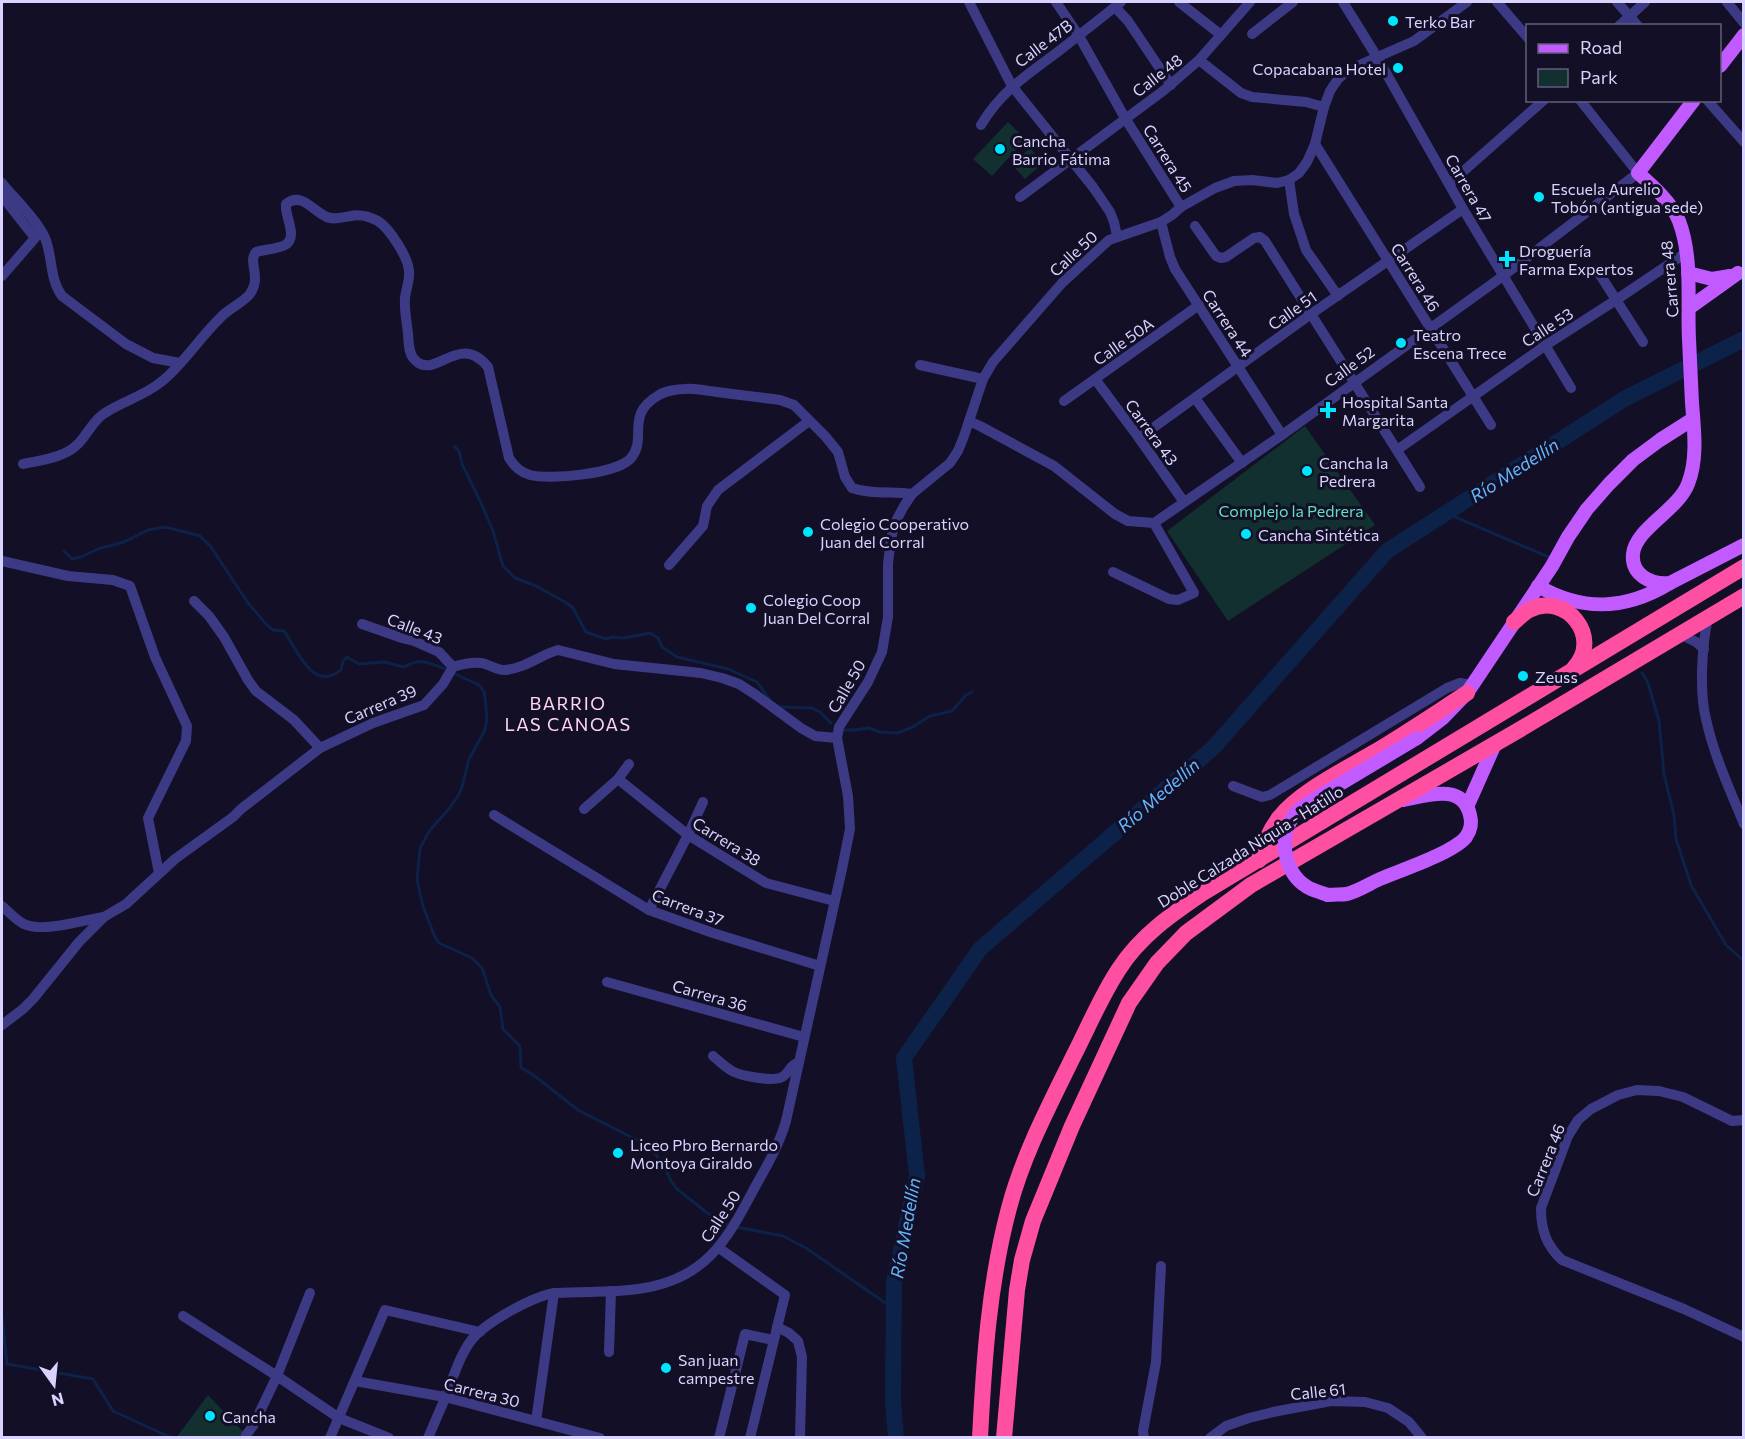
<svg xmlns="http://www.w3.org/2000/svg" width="1745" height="1439" font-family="Commissioner,sans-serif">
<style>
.green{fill:#12302f}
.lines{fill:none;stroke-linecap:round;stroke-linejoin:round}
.stream{stroke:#0c2248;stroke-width:3}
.river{stroke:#0c2248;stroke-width:16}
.minor{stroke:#3d3a85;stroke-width:10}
.major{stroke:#c25bff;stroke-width:14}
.highway{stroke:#ff4fa3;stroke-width:16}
.major-bridge{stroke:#c25bff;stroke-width:14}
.poi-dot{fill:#00e5ff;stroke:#130f26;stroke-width:2}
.labels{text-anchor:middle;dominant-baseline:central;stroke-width:6;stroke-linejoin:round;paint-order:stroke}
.poi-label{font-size:16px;fill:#d9d4ff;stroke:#130f26;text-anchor:start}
.street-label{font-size:16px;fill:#d9d4ff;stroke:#130f26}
.park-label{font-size:16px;fill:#5fe0c0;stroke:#130f26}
.water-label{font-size:18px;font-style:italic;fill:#62b6ff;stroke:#130f26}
.neighbourhood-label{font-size:18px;letter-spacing:1.5px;fill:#ffd6f0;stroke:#130f26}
</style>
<rect width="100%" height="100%" fill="#130f26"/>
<!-- green -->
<g class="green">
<polygon points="1008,122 1026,139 992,176 973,159"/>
<polygon points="1030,148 1043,163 1025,179 1012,165"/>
<polygon points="1305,426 1375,525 1228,621 1167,531"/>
<polygon points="208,1395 248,1437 176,1438"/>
</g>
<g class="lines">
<!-- stream -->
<g class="stream">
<polyline points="454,446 459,451 462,464 482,505 493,531 503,566 515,578 536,586 565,602 573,608 586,632 606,639 611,637 624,638 650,633 658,638 662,647 677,657 728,669 757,682 770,700"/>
<polyline points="1446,513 1551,558"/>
<path d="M64,551L72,559L81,557L98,549L124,542L148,530L165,527L193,534L200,536L211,547L248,603L267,625L273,630L284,631C297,649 312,693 341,670L343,661L347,657L359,664L384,662L404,667C420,657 429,663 445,669"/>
<polyline points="453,673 479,685 484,692 485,697 487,719 485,730 469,759 462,787 458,796 448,810 430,830 420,848 417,880 423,906 435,937 439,943 472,958 482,968 491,995 500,1007 503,1029 520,1046 521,1068 532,1074 578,1110 631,1137 649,1145 665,1168 671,1181 677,1189 706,1212 725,1224 730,1225"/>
<polyline points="1642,673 1648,683 1659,721 1664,774 1674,815 1676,839 1691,885 1726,945 1744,961"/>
<polyline points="780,707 812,708 820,712 831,723"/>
<polyline points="844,730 854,730 868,728 880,732 897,733 911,728 930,716 952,711 966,695 972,692"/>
<polyline points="736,1227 783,1236 806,1248 894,1309"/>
<polyline points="2,1317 7,1364 93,1379 113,1411 172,1438"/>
</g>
<!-- river -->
<polyline class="river" points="896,1438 893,1402 894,1282 917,1176 904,1058 980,949 1213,748 1387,551 1624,399 1744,339"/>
<!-- minor -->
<g class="minor">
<polyline points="969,2 1012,86 1093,187 1110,212 1114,222 1117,236"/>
<polyline points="1056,2 1079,36 1125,118 1181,207"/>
<polyline points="1179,2 1221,35"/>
<polyline points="1343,2 1377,57 1463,209 1571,388"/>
<polyline points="1497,2 1528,38"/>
<polyline points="1617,2 1638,26"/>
<polyline points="1727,2 1744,23"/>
<polyline points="1115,7 1128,21 1171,85"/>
<polyline points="1619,26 1645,2"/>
<polyline points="1252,34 1293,2"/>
<polyline points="1199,60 1241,93 1252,97 1306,102 1324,107"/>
<polyline points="1707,100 1744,142"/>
<path d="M981,125C1000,93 1025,76 1055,54C1077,37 1099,20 1121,2"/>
<polyline points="1315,144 1491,425"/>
<polyline points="1289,180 1294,214 1306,250 1338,296"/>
<path d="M2,183C14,198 38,221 45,238C53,257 49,278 62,296L126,344L153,358L180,363"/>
<polyline points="1449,184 1544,100"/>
<polyline points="2,196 35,238 2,276"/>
<polyline points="1020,197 1163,91 1199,60 1250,2"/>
<polyline points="1161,222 1170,257 1175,269 1282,435"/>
<polyline points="1195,226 1216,256 1221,258 1226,257 1254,238 1260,237 1265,241 1420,487"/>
<polyline points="1597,270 1643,342"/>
<polyline points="920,365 983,379"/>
<polyline points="1095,379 1139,438 1184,502"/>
<polyline points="1195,398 1242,463"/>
<polyline points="1064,401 1199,305"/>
<polyline points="969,421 980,426 1054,466 1115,514 1128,521 1154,523"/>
<polyline points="1139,438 1311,314 1463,209"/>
<polyline points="1397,450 1546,345 1616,300 1687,252"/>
<path d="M23,464C42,460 64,458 78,444C88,434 93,420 105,413C123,401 144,396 161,382C182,366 200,337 220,318C228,309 241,304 249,295C263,277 247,263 256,252C263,250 281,248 285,245C299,237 284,216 286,204C301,192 311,209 325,216C333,221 342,217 351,216C360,214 370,217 378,221C390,229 408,257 409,271C410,280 406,289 405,298C404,309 407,323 408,334C409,343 408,354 415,360C435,381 459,331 488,367L509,458C515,467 520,472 530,475C550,480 618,474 631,458C648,438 624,415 659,395C665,391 678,389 685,389C695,388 707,391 717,392C738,395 759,397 780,400L794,405L825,436L838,452L845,477L852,488C871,495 892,491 912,494"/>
<polyline points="1154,523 1282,435 1503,276 1638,173 1580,100"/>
<polyline points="2,561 68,576 113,580 130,586 155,657 187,726 186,741 148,818 159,873"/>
<polyline points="669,565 703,526 707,506 718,490 809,421"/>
<polyline points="1113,572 1169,599 1178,600 1194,593 1154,523"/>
<polyline points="194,601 209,616 224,637 248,680 256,691 294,720 320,748"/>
<path d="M1708,617C1702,645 1699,692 1706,719C1714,756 1730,790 1744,824"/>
<polyline points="362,624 402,638 414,641 439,652 453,667"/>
<polyline points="1680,634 1696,642 1704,649"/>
<polyline points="618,779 688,835 766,883 834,901"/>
<polyline points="1233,786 1262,797 1270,795 1447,688 1460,683 1473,685"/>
<polyline points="584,809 618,779 629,764"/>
<polyline points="494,815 649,910 713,933 820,966"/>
<path d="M2,906C8,911 16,920 24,924C43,933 83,920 104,917"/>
<polyline points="649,910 688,835 703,802"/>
<polyline points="607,982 804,1037"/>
<path d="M2,1025L23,1009L33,999L79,942L104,917L126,904L175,859L233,817L241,809L320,748L373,723L424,705L443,684L453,667C462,664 472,662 481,663C489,664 496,670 504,670C524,669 540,655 558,650L614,664L701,673L722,678L739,684L756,695L801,728L815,736L837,738"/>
<path d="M713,1056C719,1061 725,1067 732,1071C741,1076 770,1081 780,1078C789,1075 789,1065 798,1063"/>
<path d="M1744,1120L1732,1121L1683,1097L1659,1091L1637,1090L1618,1095L1591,1109L1578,1120L1568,1136L1541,1208C1541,1230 1546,1245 1562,1260L1684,1309L1744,1337"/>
<polyline points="719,1248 785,1295 750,1438"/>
<polyline points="183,1316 277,1376 339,1418 389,1438"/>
<polyline points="777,1327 789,1333 798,1341 802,1357 800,1438"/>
<polyline points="609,1352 611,1291"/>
<polyline points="355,1381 445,1397 600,1438"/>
<polyline points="536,1421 554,1293"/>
<polyline points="246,1435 253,1426 277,1376 310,1293"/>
<polyline points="330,1438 385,1310 480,1332"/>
<path d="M428,1438C434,1424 440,1410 446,1396C453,1378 462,1348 476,1335C491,1320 535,1295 556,1293C583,1291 611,1293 638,1289C705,1280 726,1242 755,1187C767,1166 779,1145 786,1121L842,869L850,829L848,796L837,738L839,727L868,682L882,652L888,617V564L891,538L896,521L904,506L912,494L950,463L958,451L964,436L983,379L993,362L1062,283L1109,240L1161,222L1172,215L1181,207L1215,188L1234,181L1252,180L1277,183L1289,180L1299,173L1307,162L1315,144L1324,107L1330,91L1338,79L1348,70L1414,41L1467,2"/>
<polyline points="719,1438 745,1334 773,1340"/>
<polyline points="1144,1438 1143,1431 1156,1362 1161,1266"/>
<polyline points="1210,1438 1226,1426 1249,1418 1273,1412 1331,1401 1365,1402 1388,1408 1409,1422 1422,1438"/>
</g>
<!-- major -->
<g class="major">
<polyline points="1720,66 1744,35"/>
<path d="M1694,100L1638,173C1653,186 1672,203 1679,221C1693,258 1687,300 1689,339C1690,360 1691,381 1692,403C1694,429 1698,459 1688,484C1678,510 1635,529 1633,554C1631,575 1651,585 1670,583L1744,545"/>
<polyline points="1688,273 1712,279 1730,276"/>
<polyline points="1689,308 1738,273"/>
<path d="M1538,586C1583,612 1626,610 1670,583"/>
<polyline points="1417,738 1443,718 1467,693 1552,566 1568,537 1587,509 1609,484 1633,460 1660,440 1693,419"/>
<polyline points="1467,807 1495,744"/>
<path d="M1328,895C1334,894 1341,895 1347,894C1358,891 1369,884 1380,879C1401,870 1453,853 1466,837C1471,830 1472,822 1470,815C1463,782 1425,796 1403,800"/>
</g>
<!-- highway -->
<g class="highway">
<path d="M1514,622C1518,619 1523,613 1529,610C1566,591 1603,638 1574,668"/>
<path d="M1259,860C1264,845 1269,831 1279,818C1299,792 1344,770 1373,753C1405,734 1436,713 1467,693"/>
<path d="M980,1438C984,1360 989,1283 1009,1208C1023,1155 1049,1106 1073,1057C1088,1028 1101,996 1119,969C1140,936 1172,914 1203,893L1744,567"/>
<polyline points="1004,1438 1017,1290 1022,1260 1033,1221 1072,1126 1129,1003 1157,963 1186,933 1251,885 1519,730 1744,596"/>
</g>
<!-- major-bridge -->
<path class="major-bridge" d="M1328,895C1322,893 1316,891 1311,889C1286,877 1278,843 1291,820C1296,810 1305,805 1315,799L1417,738"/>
</g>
<!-- markers -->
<g class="poi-dot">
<circle cx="1393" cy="21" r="6"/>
<circle cx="1398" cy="68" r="6"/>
<circle cx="1000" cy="149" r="6"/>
<circle cx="1539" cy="197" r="6"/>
<path d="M1504 250h6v6h6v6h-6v6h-6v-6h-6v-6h6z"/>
<circle cx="1401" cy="343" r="6"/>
<path d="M1325 401h6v6h6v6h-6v6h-6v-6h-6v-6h6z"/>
<circle cx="1307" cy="471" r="6"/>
<circle cx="808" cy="532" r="6"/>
<circle cx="1246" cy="534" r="6"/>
<circle cx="751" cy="608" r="6"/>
<circle cx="1523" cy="676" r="6"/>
<circle cx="618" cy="1153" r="6"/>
<circle cx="666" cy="1368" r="6"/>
<circle cx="210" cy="1416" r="6"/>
</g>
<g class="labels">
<!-- poi labels -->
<g class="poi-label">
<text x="1405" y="21">Terko Bar</text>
<text x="1386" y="68" text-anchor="end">Copacabana Hotel</text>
<text x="1012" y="140">Cancha<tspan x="1012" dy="18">Barrio Fátima</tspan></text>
<text x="1551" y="188">Escuela Aurelio<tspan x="1551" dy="18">Tobón (antigua sede)</tspan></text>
<text x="1519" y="250">Droguería<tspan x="1519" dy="18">Farma Expertos</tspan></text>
<text x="1413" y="334">Teatro<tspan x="1413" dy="18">Escena Trece</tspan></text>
<text x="1342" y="401">Hospital Santa<tspan x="1342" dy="18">Margarita</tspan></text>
<text x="1319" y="462">Cancha la<tspan x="1319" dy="18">Pedrera</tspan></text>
<text x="820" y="523">Colegio Cooperativo<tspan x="820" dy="18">Juan del Corral</tspan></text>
<text x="1258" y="534">Cancha Sintética</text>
<text x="763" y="599">Colegio Coop<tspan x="763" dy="18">Juan Del Corral</tspan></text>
<text x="1535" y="676">Zeuss</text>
<text x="630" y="1144">Liceo Pbro Bernardo<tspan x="630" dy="18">Montoya Giraldo</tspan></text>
<text x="678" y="1359">San juan<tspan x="678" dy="18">campestre</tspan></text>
<text x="222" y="1416">Cancha</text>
</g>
<!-- street labels -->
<g class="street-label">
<text transform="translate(1043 43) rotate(-37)">Calle 47B</text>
<text transform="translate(1157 75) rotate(-38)">Calle 48</text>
<text transform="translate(1168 158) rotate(58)">Carrera 45</text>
<text transform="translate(1469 188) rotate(60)">Carrera 47</text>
<text transform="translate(1073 253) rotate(-43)">Calle 50</text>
<text transform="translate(1416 277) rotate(58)">Carrera 46</text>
<text transform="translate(1669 279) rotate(-95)">Carrera 48</text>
<text transform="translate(1292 310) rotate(-35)">Calle 51</text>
<text transform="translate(1228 323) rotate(57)">Carrera 44</text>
<text transform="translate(1547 327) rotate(-33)">Calle 53</text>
<text transform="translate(1123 341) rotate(-35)">Calle 50A</text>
<text transform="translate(1349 366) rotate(-36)">Calle 52</text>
<text transform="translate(1152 432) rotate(54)">Carrera 43</text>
<text transform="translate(415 628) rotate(21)">Calle 43</text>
<text transform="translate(846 686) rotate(-60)">Calle 50</text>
<text transform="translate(380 704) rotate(-23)">Carrera 39</text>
<text transform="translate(727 841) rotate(32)">Carrera 38</text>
<text transform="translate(1250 846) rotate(-32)">Doble Calzada Niquia - Hatillo</text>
<text transform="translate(688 907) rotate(21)">Carrera 37</text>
<text transform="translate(710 995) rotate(16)">Carrera 36</text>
<text transform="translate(1545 1160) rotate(-68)">Carrera 46</text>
<text transform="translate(720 1216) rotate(-57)">Calle 50</text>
<text transform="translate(1318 1391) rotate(-6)">Calle 61</text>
<text transform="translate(482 1392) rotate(14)">Carrera 30</text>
</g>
<!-- park labels -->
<g class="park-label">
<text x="1291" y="510">Complejo la Pedrera</text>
</g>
<!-- water labels -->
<g class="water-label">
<text transform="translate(1514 470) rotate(-33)">Río Medellín</text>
<text transform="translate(1158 795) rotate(-41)">Río Medellín</text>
<text transform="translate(905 1228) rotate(-80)">Río Medellín</text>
</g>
<!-- neighbourhood labels -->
<g class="neighbourhood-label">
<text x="568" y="703">BARRIO<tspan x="568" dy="21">LAS CANOAS</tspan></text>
</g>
</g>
<!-- border -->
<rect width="1745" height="1439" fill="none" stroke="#d9d4ff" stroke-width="6"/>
<!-- legend -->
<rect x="1526" y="24" width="195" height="78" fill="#130f26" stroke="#625e7d" stroke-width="1.5"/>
<rect x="1538" y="44" width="30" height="9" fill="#c25bff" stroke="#625e7d" stroke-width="1.5"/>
<text x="1580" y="54" font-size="18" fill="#d9d4ff">Road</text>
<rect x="1538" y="69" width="30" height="18" fill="#12302f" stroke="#625e7d" stroke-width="1.5"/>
<text x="1580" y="84" font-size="18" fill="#d9d4ff">Park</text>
<!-- north arrow -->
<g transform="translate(54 1385) rotate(165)" stroke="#130f26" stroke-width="4.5" paint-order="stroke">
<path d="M0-4.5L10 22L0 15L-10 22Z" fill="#d9d4ff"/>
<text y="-9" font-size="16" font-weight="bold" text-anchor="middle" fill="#d9d4ff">N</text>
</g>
</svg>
